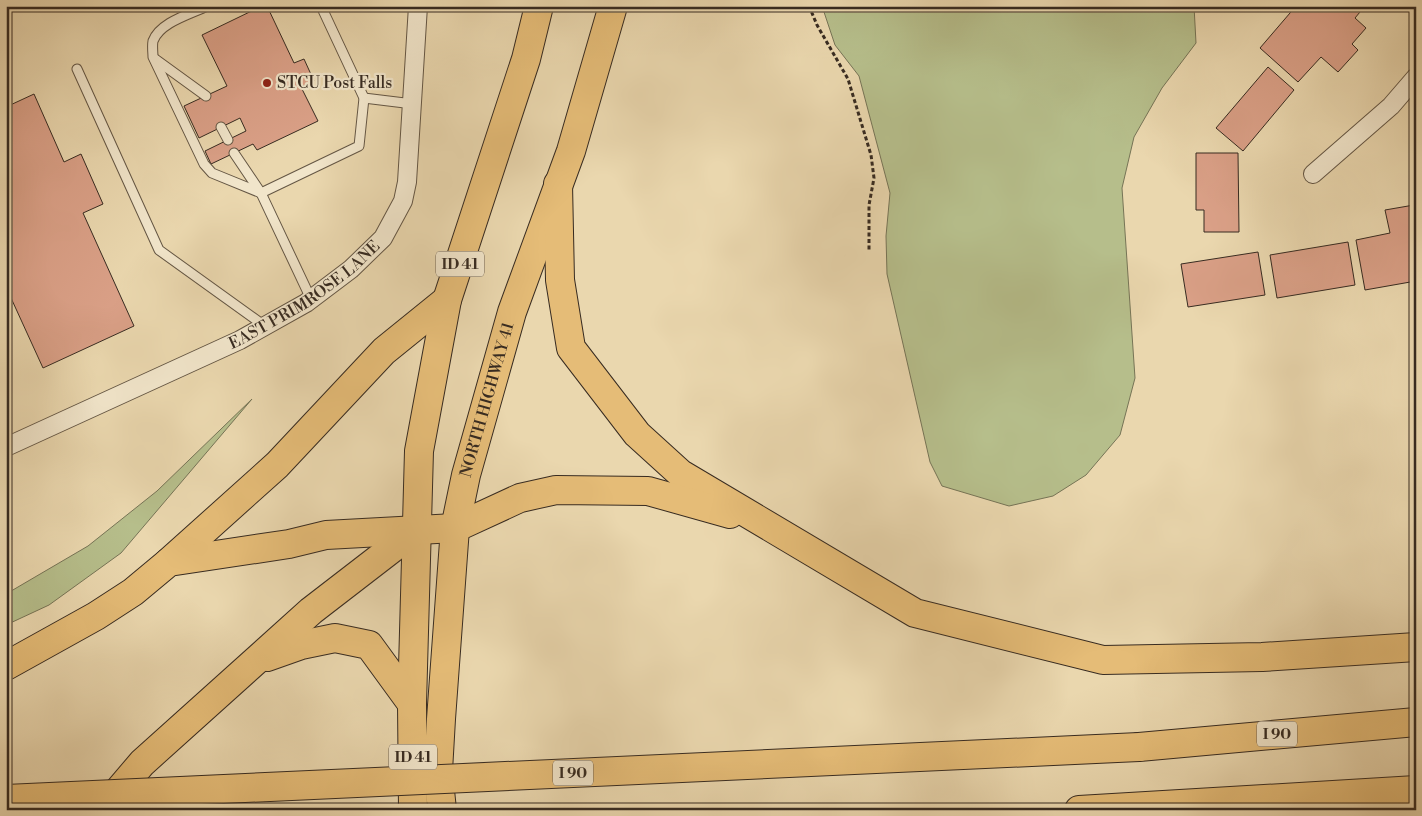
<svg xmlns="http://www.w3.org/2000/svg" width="1422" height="816" font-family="'Libre Bodoni',serif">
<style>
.green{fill:#b6be8b;stroke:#767456}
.building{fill:#daa087;stroke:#372b21}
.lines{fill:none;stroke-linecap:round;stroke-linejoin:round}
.lane-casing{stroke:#645644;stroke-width:11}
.street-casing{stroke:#645644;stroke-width:20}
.primary-casing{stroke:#372b21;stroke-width:30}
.highway-casing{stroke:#372b21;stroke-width:30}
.path{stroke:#372b21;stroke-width:3;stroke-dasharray:4 2.5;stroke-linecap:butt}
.lane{stroke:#f1e5ca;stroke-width:9}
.street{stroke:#f1e5ca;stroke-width:18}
.primary{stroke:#e5bc77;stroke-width:28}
.highway{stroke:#e5bc77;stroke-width:28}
.highway-bridge-casing{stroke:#372b21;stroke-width:30;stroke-linecap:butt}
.highway-bridge{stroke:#e5bc77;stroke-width:28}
.poi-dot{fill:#8f2418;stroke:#f1e5ca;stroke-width:2}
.labels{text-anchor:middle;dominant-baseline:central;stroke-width:4.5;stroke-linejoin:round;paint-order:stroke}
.shield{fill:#f1e5ca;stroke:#6f6354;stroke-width:1}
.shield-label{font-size:15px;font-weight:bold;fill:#372b21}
.poi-label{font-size:16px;fill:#372b21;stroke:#f1e5ca;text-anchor:start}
.street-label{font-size:16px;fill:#372b21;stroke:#f1e5ca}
</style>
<rect width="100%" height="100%" fill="#ead7ae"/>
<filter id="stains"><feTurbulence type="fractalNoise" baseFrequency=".004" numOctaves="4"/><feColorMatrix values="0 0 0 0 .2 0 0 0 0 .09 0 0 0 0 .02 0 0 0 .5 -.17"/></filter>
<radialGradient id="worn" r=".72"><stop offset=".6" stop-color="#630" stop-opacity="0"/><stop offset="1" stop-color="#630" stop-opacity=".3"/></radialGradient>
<!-- green -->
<g class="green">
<polygon points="822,6 1194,6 1196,43 1162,88 1134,137 1122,188 1135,378 1120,435 1086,475 1053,496 1009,506 942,486 930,462 887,274 886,236 890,193 859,76 835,45"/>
<polygon points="252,399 121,553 49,605 6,625 6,594 88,546 157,491"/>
</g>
<!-- building -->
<g class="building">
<polygon points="262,6 267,6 294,63 304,59 314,81 301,87 318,121 257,150 253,144 211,164 205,151 246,131 240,118 199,138 184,106 227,86 202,35"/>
<polygon points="1296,6 1365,6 1355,18 1366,28 1352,44 1358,50 1338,72 1321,57 1298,82 1260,48"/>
<polygon points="1268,67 1294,90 1243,151 1216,128"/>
<polygon points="34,94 64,162 81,154 103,204 83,213 134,326 43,368 6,287 6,107"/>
<polygon points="1196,153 1238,153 1239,232 1204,232 1204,210 1196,210"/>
<polygon points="1414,205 1416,281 1365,290 1356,240 1390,233 1385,210"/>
<polygon points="1348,242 1355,285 1277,298 1270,255"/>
<polygon points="1258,252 1265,295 1188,307 1181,264"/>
</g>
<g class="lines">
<!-- lane casing -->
<g class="lane-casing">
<g id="lane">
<path d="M207,6C191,14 160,22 153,41C152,46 153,53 153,57L204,164L212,173L261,193L359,146L364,98L321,6"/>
<polyline points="155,59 206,96"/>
<polyline points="77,69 159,250 266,327"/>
<polyline points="364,98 413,104"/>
<polyline points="221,127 228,140"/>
<polyline points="234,153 261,193 311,299"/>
</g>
</g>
<!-- street casing -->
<g class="street-casing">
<g id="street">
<polyline points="1313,174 1391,106 1416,77"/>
<path id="s1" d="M6,447L240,340L306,303L351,269L383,238L403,201L407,182L418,6"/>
</g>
</g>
<!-- primary casing -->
<g class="primary-casing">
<g id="primary">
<polyline points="413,810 412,704 419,451 447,300 526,59 539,6"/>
<path id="s2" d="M442,810L438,771L441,719L455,528L466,475L512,312L571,151L613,6"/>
</g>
</g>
<!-- highway casing -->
<g class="highway-casing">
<g id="highway">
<polyline points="558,184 560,280 571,348 637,434 681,474 915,613 1103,660 1262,657 1416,647"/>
<polyline points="169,562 277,465 384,351 447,300"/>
<polyline points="267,657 301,645 335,638 369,645 412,704"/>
<polyline points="6,666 96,616 133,592 169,562 289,544 326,535 455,528 520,498 556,490 648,491 730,514"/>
<polyline points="1139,747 1416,722"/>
<polyline points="102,810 142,763 311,611 416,530"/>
<polyline points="1079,810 1416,790"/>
</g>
</g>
<!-- path -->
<polyline class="path" points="809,6 817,25 848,79 871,155 874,178 869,205 869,250"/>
<!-- lane -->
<use href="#lane" class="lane"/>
<!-- street -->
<use href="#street" class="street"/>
<!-- primary -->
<use href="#primary" class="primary"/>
<!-- highway -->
<use href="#highway" class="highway"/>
<!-- highway-bridge casing -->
<g class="highway-bridge-casing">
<polyline id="highway-bridge" points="6,799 1139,747"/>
</g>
<!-- highway-bridge -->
<use href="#highway-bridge" class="highway-bridge"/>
</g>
<!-- markers -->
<circle class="poi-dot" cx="267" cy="83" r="5"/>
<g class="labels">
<!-- shield labels -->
<g class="shield">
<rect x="436" y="251.5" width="48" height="25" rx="4"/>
<rect x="1257" y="721.5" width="40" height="25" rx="4"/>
<rect x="389" y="744.5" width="48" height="25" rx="4"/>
<rect x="553" y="760.5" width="40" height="25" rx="4"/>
</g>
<g class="shield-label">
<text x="460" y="264">ID 41</text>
<text x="1277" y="734">I 90</text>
<text x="413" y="757">ID 41</text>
<text x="573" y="773">I 90</text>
</g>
<!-- poi labels -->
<g class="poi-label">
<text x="277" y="83">STCU Post Falls</text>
</g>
<!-- street labels -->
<g class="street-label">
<text stroke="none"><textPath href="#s1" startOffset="336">EAST PRIMROSE LANE</textPath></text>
<text stroke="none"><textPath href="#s2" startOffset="415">NORTH HIGHWAY 41</textPath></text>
</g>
</g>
<!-- margin -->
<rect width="1422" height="816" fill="none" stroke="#ead7ae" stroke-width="25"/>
<rect x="8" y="8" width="1407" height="801" fill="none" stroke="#372b21" stroke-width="2.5"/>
<rect x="12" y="12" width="1397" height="791" fill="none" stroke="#372b21"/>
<rect width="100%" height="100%" filter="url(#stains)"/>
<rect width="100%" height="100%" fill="url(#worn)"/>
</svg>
